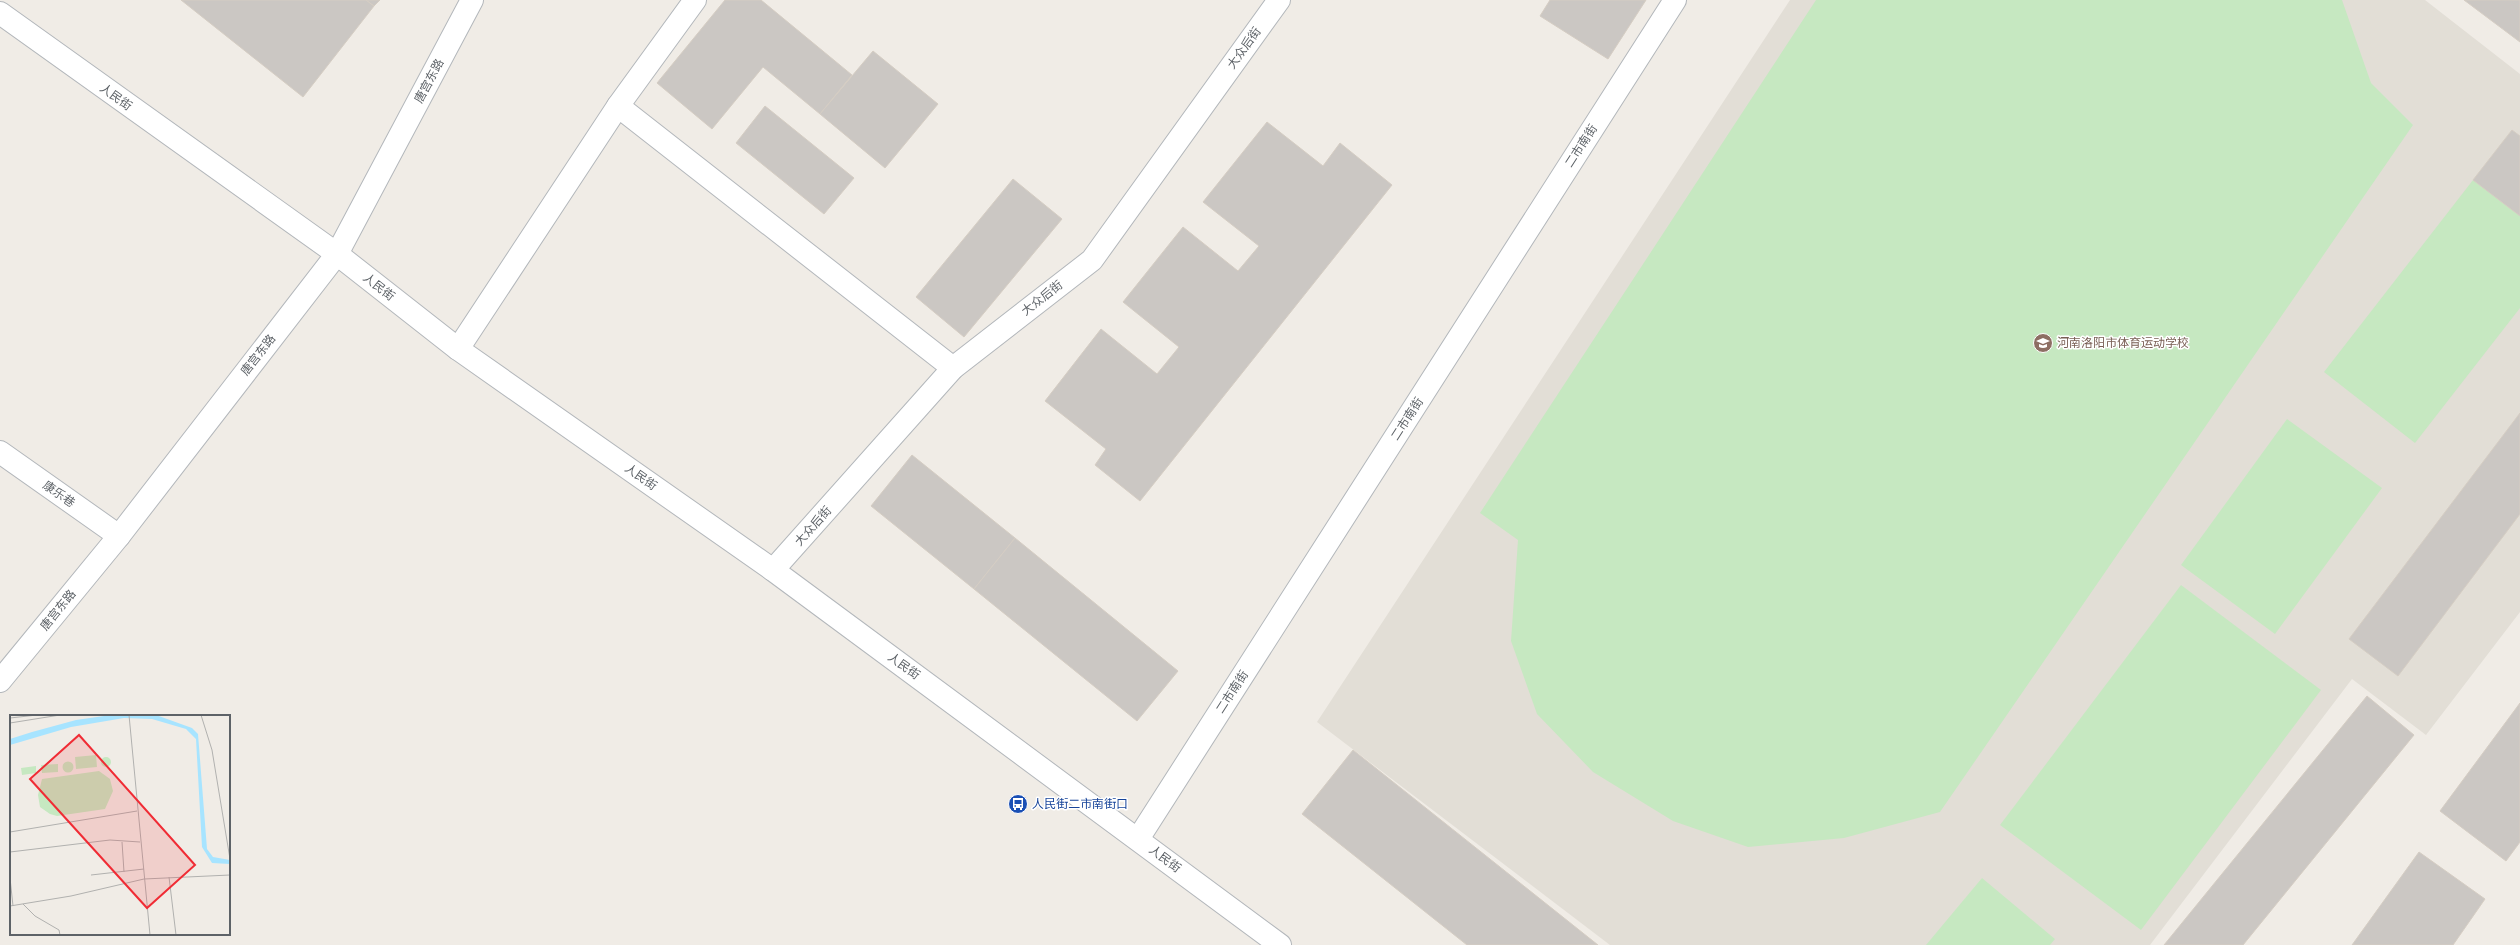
<svg xmlns="http://www.w3.org/2000/svg" width="2520" height="945" font-family="'DejaVu Sans','Noto Sans SC',sans-serif">
<style>
.education{fill:#e2ded6}
.green{fill:#c6e8c1}
.building{fill:#cbc7c3;stroke:#d5cdc3}
.lines{fill:none;stroke-linecap:round;stroke-linejoin:round}
.minor-casing{stroke:#b3b7bb;stroke-width:24}
.minor{stroke:#fff;stroke-width:22}
.labels{text-anchor:middle;dominant-baseline:central;stroke-width:3;stroke-linejoin:round;paint-order:stroke}
.street-label{font-size:12px;fill:#5d6267;stroke:#fff}
.education-label{font-size:12px;fill:#785e54;stroke:#fff;text-anchor:start}
.transit-label{font-size:12px;fill:#164399;stroke:#fff;text-anchor:start}
.inset-road{fill:none;stroke:#b1b1af;stroke-width:1}
.view{fill:#f02c35;fill-opacity:0.15;stroke:#f02c35;stroke-width:2}
.inset-edge{fill:none;stroke:#5d6267;stroke-width:2}
</style>
<rect width="100%" height="100%" fill="#f0ece6"/>
<!-- education -->
<polygon class="education" points="1790,0 2425,0 2520,74 2520,612 2426,735 2352,679 2150,945 1610,945 1317,722"/>
<!-- green -->
<g class="green">
<polygon points="1816,0 2342,0 2371,83 2413,125 1940,812 1844,838 1748,847 1673,821 1593,772 1537,714 1511,641 1518,540 1480,513"/>
<polygon points="2473,180 2520,216 2520,308 2415,443 2324,372"/>
<polygon points="2287,419 2382,488 2275,634 2181,565"/>
<polygon points="2181,585 2321,690 2141,930 2000,825"/>
<polygon points="1982,878 2055,939 2050,945 1926,945"/>
</g>
<!-- building -->
<g class="building">
<polygon points="181,0 366,0 374,6 303,97"/>
<polygon points="366,0 380,0 374,6"/>
<polygon points="725,0 761,0 852,75 820,114 763,67 712,129 657,83"/>
<polygon points="1550,0 1646,0 1608,59 1540,16"/>
<polygon points="2464,0 2520,0 2520,42"/>
<polygon points="873,51 938,104 885,168 820,114"/>
<polygon points="765,106 854,178 824,214 736,143"/>
<polygon points="1267,122 1323,166 1340,143 1392,185 1140,501 1095,465 1106,449 1045,401 1101,329 1157,374 1179,347 1123,302 1183,227 1238,271 1259,246 1203,202"/>
<polygon points="2512,130 2520,136 2520,216 2473,180"/>
<polygon points="1013,179 1062,219 964,337 916,297"/>
<polygon points="2520,413 2520,514 2398,676 2349,639"/>
<polygon points="912,455 1015,538 974,589 871,506"/>
<polygon points="1015,538 1178,671 1137,721 974,589"/>
<polygon points="2367,696 2414,735 2243,945 2164,945"/>
<polygon points="2520,703 2520,842 2506,861 2440,811"/>
<polygon points="1353,750 1598,945 1467,945 1302,814"/>
<polygon points="2419,852 2485,899 2453,945 2352,945"/>
</g>
<g class="lines">
<!-- minor casing -->
<g class="minor-casing">
<g id="minor">
<polyline points="0,13 337,254 458,349 773,570 1280,945"/>
<polyline points="618,106 953,368"/>
<polyline points="458,349 618,106 695,0"/>
<polyline points="0,452 119,536"/>
<polyline points="773,570 953,368 1092,260 1279,0"/>
<polyline points="0,681 119,536 337,254 472,0"/>
<polyline points="1138,839 1675,0"/>
</g>
</g>
<!-- minor -->
<use href="#minor" class="minor"/>
</g>
<!-- icons -->
<defs>
<g id="school-disc" transform="scale(1)"><circle r="9.5" fill="#8d6e63" stroke="#fff"/><path d="M0-5L7-2L0 1L-7-2ZM-4 1L0 2.5L4 1V4Q0 6-4 4Z" fill="#fff"/></g>
<g id="bus-disc" transform="scale(1)"><circle r="9.5" fill="#1a4fb4" stroke="#fff"/><path d="M-5-6H5V4H4V6H2V4H-2V6H-4V4H-5ZM-3.5-4V0h7V-4ZM-3.5 1.2v1.5H-2V1.2ZM2 1.2v1.5H3.5V1.2Z" fill="#fff"/></g>
</defs>
<g fill-rule="evenodd">
<use href="#school-disc" x="2043" y="343"/>
<use href="#bus-disc" x="1018" y="804"/>
</g>
<g class="labels">
<!-- street labels -->
<g class="street-label">
<text transform="translate(1244 48) rotate(-54)">大众后街</text>
<text transform="translate(429 81) rotate(-62)">唐宫东路</text>
<text transform="translate(116 97) rotate(36)">人民街</text>
<text transform="translate(1581 146) rotate(-57)">二市南街</text>
<text transform="translate(379 287) rotate(38)">人民街</text>
<text transform="translate(1042 298) rotate(-38)">大众后街</text>
<text transform="translate(258 355) rotate(-52)">唐宫东路</text>
<text transform="translate(1407 419) rotate(-57)">二市南街</text>
<text transform="translate(641 477) rotate(35)">人民街</text>
<text transform="translate(59 494) rotate(35)">康乐巷</text>
<text transform="translate(813 526) rotate(-48)">大众后街</text>
<text transform="translate(58 610) rotate(-51)">唐宫东路</text>
<text transform="translate(904 666) rotate(36)">人民街</text>
<text transform="translate(1232 692) rotate(-57)">二市南街</text>
<text transform="translate(1165 859) rotate(37)">人民街</text>
</g>
<!-- education labels -->
<g class="education-label">
<text x="2057" y="343">河南洛阳市体育运动学校</text>
</g>
<!-- transit labels -->
<g class="transit-label">
<text x="1032" y="804">人民街二市南街口</text>
</g>
</g>
<!-- overview -->
<g transform="translate(10 715)">
<rect width="220" height="220" fill="#f0ece6"/>
<path d="M86,40L87,52L66,54L65,42ZM91 47a5 5 0 1 1 10 0a5 5 0 1 1-10 0ZM52.5 52a5.5 5.5 0 1 1 11 0a5.5 5.5 0 1 1-11 0ZM48,49V57L32,58L31,50ZM26,51V58L12,60L11,53ZM89,56L100,64L103,76L95,94L47,101L40,99L30,92L28,80L32,64Z" fill="#c6e8c1"/>
<path d="M101,0H146L182,13L188,19L197,134L203,142L220,145V149L202,148L192,132L186,24L176,14L142,4L114,3L61,12L0,30V24L22,17L66,5Z" fill="#a7e4ff"/>
<path class="inset-road" d="M119,0L140,220M191,0L202,35L220,144M0,3L27,0M0,8L50,0M0,117L127,96M112,127L114,157M0,137L100,125L130,127M81,160L134,154M159,162L166,220M0,163L3,191M13,189L25,201L49,215L50,220M0,191L61,181L134,164L220,160"/>
<path class="view" d="M69,20L185,150L137,193L20,64Z"/>
<rect width="220" height="220" class="inset-edge"/>
</g>
</svg>
